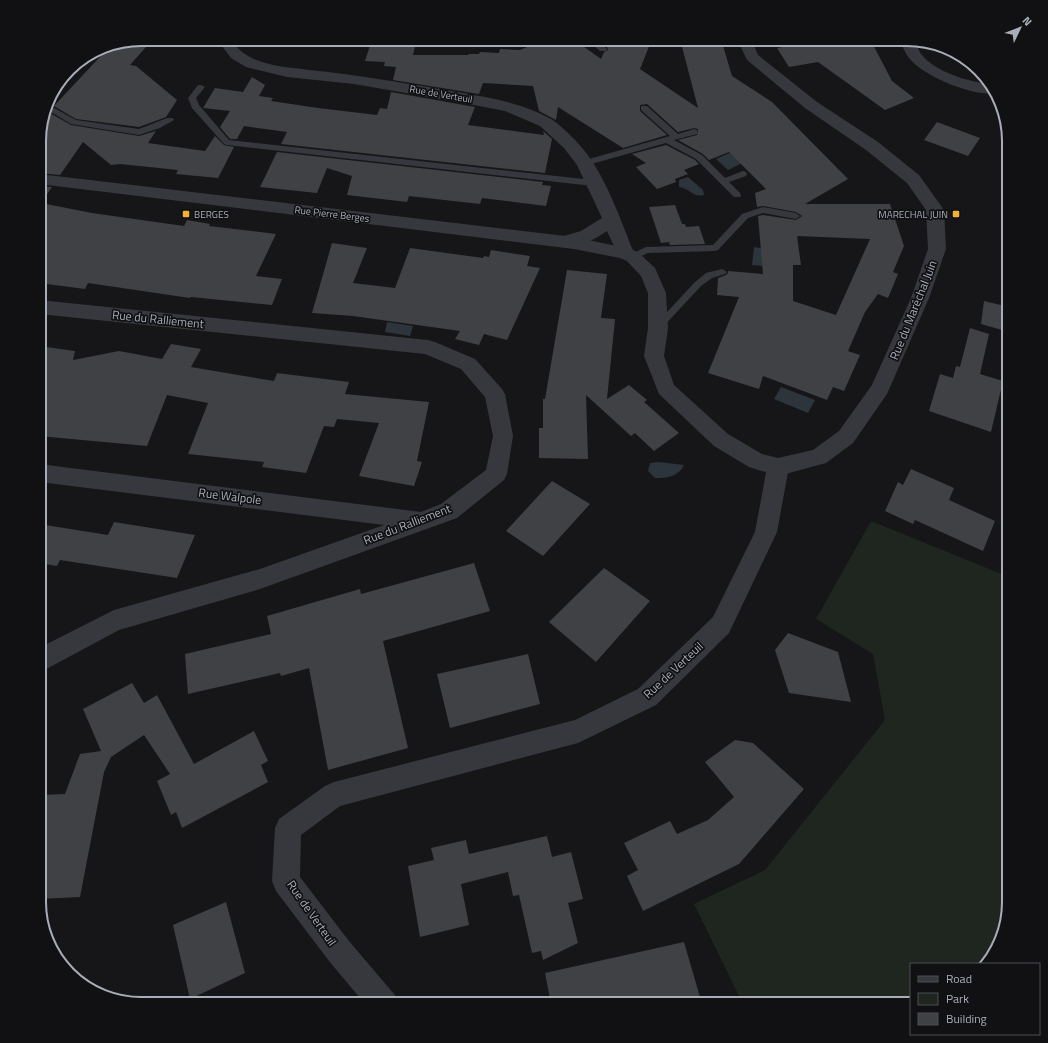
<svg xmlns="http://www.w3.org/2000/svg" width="1048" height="1043" font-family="'Titillium Web',sans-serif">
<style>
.green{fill:#1e261f}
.water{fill:#2c353c}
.building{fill:#404145;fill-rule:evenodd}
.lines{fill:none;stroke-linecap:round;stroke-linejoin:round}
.service{fill:#37383d;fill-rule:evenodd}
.minor{fill:#37383d;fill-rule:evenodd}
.tertiary{fill:#37383d;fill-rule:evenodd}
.poi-dot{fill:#f2b134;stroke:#111113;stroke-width:1.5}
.labels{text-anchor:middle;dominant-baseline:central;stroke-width:3.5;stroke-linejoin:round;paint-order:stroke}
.far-street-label{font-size:10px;fill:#a8adb8;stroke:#111113}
.far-poi-label{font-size:10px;fill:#a8adb8;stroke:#111113;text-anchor:start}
.street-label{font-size:12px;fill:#a8adb8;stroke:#111113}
.rim{fill:none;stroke:#a8adb8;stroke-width:2}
</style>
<rect width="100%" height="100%" fill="#161618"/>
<!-- green -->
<polygon class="green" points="871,521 1009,577 1009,902 1001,941 985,964 911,964 911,1003 743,1004 694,904 765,870 885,720 873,654 816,619"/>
<!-- water -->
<g class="water">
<polygon points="734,151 746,161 728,170 716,159"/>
<path d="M688,177L703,190L704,195C693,198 691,189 679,187V180Z"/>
<polygon points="754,247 766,249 765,266 752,265"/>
<polygon points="387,322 413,326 410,336 385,332"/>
<polygon points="781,387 815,400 808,413 774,399"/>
<path d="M658,462L684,465C678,477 667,478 655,478L648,471L650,463Z"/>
</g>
<!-- building -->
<g class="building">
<polygon points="141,39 153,39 130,65 136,66 177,100 166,117 139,127 76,119 54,106 111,45"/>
<path d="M372,39H400L416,42L413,55H468L469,54H479L480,52L499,53L500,49L520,50L546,39H573L601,59L604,52L608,50L607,47L610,39H652L640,69L698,108L680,39H721L732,76L772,102L848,179L805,204H890L904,246L893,272L898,274L888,298L878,294L865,312L848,351L860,355L844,391L833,387L827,400L763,376L759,389L708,373L739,297L717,295L718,278L726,275L728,273V271L763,274L758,216L763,215L796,220L802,216L796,212L763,206L757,207L755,193L766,189L729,152L709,160L703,154L678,140L697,135L698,129L694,128L678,132L647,104L640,105V111L667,135L623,148L558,107L556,120L539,111L533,86L483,83L479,94L393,80L396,67L384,66L385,62L365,61ZM797,236L870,239L836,315L793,301V265H801Z"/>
<polygon points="775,39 870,39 892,81 914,98 885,110 818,62 789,67 777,48 782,47"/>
<polygon points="252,77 265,85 259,96 273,98 271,101 318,108 377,115 380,108 387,109 391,92 475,107 468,125 544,135 543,131 552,139 545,173 281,144 287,132 244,126 237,139 230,139 220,127 230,111 203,108 215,88 243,92"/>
<polygon points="48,112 71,125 139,136 156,131 148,143 205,151 215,136 224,145 234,147 218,178 176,174 178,170 120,164 111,165 83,142 60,175 39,173 39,134 44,117"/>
<polygon points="937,122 980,138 968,156 924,140"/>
<polygon points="666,145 695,160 699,164 684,170 688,174 675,179 676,182 657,189 636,167 646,163 632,154"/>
<polygon points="277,152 543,182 542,185 551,186 546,206 482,198 480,204 409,196 407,202 347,195 352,176 327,168 317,193 260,187"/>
<polygon points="39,186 52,187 41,203 92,213 184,226 187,220 210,224 209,226 276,234 256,276 282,279 272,305 191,297 190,298 88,283 85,289 39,283"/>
<polygon points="675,205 682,224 685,224 686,227 699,226 705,244 670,245 669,242 661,243 649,207"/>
<polygon points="332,243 367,248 353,283 395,288 410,248 483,258 484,256 489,257 491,250 503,252 530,256 527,266 540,268 507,340 484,334 479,345 455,339 460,331 353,316 312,313"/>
<polygon points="567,270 607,274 601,318 615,319 607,399 629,385 647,400 644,402 679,433 654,451 635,433 631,436 586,395 588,459 539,458 539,428 543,428 543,399 545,399"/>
<polygon points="984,301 1009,307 1009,332 981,324"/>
<polygon points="970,328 989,334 980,374 1003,381 991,432 929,411 940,374 953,378 956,366 960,367"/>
<polygon points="171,344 201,349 191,367 274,381 277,373 349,382 345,394 429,402 417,461 422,462 414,486 359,476 379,423 337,419 334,427 324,426 306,473 262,467 264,462 188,454 208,403 167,395 147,446 39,436 39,346 75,351 73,360 119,351 162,359"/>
<polygon points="911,469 954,488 949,500 995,521 983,551 915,520 913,524 885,511 898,482 903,485"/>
<polygon points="552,481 590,504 543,556 506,531"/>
<polygon points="114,522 195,535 177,578 60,560 57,566 39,563 39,524 108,535"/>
<polygon points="474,563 490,611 383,641 408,748 328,770 309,668 281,676 280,673 188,694 185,654 271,634 267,616 360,589 361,594"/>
<polygon points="604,568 650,601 596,662 549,622"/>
<polygon points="788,633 838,652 851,702 789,693 775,650"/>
<polygon points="528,654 540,704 450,728 437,674"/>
<polygon points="132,683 144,703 157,695 194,764 254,731 268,761 261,765 268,782 182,828 176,812 171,815 157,781 170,774 144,735 111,757 104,772 80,897 39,899 39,795 65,794 80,754 101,751 83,709"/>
<polygon points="735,740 753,743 804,789 739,864 643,911 627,876 638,870 624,843 670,821 677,834 708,820 734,797 705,762"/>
<polygon points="547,836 552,857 571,852 583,899 568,903 578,943 543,960 541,951 532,953 519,895 513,896 508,872 461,884 469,925 420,937 408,866 434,860 431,848 466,840 469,854"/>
<polygon points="226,902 245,973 190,999 173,925"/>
<polygon points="684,942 702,1004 551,1004 545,973"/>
</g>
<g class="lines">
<!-- service -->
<g class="service">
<polygon points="587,39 596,39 607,49 606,51 600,51"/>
<polygon points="198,85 201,85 205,87 196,98 199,105 229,140 593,180 597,183 593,186 227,145 224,144 192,108 188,98"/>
<polygon points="47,104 76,120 139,129 167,118 173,118 174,120 160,128 139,135 71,124 46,109"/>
<polygon points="641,106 647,106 678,134 694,129 697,130 697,134 674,140 702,155 725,178 743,171 746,172 747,174 746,176 729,182 740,193 741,195 740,197 734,197 696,159 666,143 588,165 582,165 581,163 582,161 670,136 641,110"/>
<polygon points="763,207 796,213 800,216 796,219 763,213 748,218 718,250 715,251 648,253 633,260 628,257 630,255 646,247 713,245 742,214"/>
<polygon points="722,269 727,272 725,274 712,278 701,286 661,329 655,329 653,327 655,325 695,282 706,273"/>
</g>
<!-- minor -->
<g class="minor">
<path d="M224,39H238L236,46C253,66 285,67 309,70C353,74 397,82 440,89C478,96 517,100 551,119C559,124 569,134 576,141C604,170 619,216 634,253L631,257L625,259L619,257L607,231C594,240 573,251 557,246L554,242L557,238L581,231L602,218L577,165L564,148L540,126L505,111L469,104L354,84L287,77L246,67L231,58L222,46Z"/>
<path d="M900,39L915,40C917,44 918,50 921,54C935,72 969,82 990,84L996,93C973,97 923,76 909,58C905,53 902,46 900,39Z"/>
<polygon points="39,300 428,340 435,342 475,359 502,389 505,394 513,436 507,474 504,480 457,518 260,589 119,630 39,673 39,648 114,610 260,569 384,525 39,482 39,464 421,512 441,504 486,470 493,436 485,397 461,369 425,354 39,314"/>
<polygon points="778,458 785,461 789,467 777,532 729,633 656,705 578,743 340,806 301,835 300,877 349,941 394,994 399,1004 365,1004 329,961 276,891 272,881 275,828 279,819 325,786 334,782 575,720 638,689 713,617 755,532 767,467 771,461"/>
</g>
<!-- tertiary -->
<polygon class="tertiary" points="737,39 751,39 758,55 817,102 878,142 919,175 944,210 946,249 929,298 887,394 853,443 826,463 778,476 749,467 714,446 659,394 644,356 648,328 648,293 641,276 627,261 620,258 574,249 39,184 39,174 574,237 631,249 639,253 655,268 666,293 668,328 664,356 674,385 728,434 762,454 778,458 813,450 839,431 872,385 911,298 928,249 926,210 907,183 866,150 805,108 747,60"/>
</g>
<!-- markers -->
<g class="poi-dot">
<rect x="182" y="210" width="8" height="8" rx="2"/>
<rect x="952" y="210" width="8" height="8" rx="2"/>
</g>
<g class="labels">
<!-- far-street labels -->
<g class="far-street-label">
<text transform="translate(441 94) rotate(10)">Rue de Verteuil</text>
<text transform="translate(332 214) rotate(7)">Rue Pierre Berges</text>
</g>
<!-- far-poi labels -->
<g class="far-poi-label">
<text x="194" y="214">BERGES</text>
<text x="948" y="214" text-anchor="end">MARECHAL JUIN</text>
</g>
<!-- street labels -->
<g class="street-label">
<text transform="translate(913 310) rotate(-68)">Rue du Maréchal Juin</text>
<text transform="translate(158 319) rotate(6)">Rue du Ralliement</text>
<text transform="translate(230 496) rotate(7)">Rue Walpole</text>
<text transform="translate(407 524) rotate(-21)">Rue du Ralliement</text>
<text transform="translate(673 670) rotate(-43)">Rue de Verteuil</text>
<text transform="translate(312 913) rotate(55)">Rue de Verteuil</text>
</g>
</g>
<!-- crop -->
<path d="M0 0H1048V1043H0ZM141 46H907A95 95 0 0 1 1002 141V902A95 95 0 0 1 907 997H141A95 95 0 0 1 46 902V141A95 95 0 0 1 141 46Z" fill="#111113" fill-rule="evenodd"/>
<path class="rim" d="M141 46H907A95 95 0 0 1 1002 141V902A95 95 0 0 1 907 997H141A95 95 0 0 1 46 902V141A95 95 0 0 1 141 46Z"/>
<!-- legend -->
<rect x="910" y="963" width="130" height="72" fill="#111113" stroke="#4d4f55"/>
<rect x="918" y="976" width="20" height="6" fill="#37383d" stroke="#4d4f55"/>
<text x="946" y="983" font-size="12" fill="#a8adb8">Road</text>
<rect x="918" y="993" width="20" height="12" fill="#1e261f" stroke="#4d4f55"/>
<text x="946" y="1003" font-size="12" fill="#a8adb8">Park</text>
<rect x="918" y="1013" width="20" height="12" fill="#404145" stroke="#4d4f55"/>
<text x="946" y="1023" font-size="12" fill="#a8adb8">Building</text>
<!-- north arrow -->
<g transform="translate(1020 28) rotate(47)" stroke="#111113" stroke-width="3" paint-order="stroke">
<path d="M0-3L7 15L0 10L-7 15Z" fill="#a8adb8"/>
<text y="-6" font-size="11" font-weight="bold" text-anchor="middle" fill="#a8adb8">N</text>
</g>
</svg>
